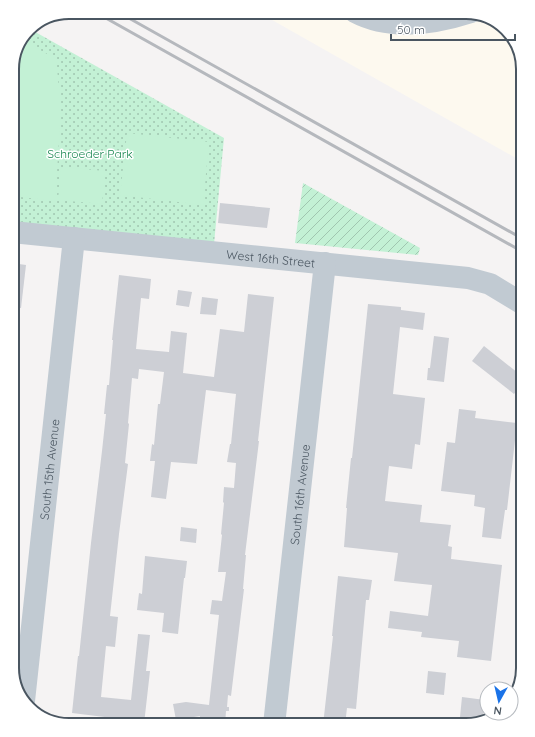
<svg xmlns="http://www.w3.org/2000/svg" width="535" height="737" font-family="Quicksand,sans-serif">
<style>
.commercial{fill:#fdf9ef}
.park{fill:url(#park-dots)}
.garden{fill:url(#garden-furrows)}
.pitch{fill:#c3f1d5}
.building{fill:#cdcfd5}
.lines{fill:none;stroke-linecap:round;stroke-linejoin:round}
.minor{stroke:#c1cad2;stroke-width:22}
.rail{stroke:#b5b8bd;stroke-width:3}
.labels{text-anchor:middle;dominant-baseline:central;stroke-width:3;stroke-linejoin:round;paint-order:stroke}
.park-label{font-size:12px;fill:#17864f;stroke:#fff}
.street-label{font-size:12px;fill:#4a5661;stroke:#fff}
.rim{fill:none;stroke:#4a5661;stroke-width:2}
</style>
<defs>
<pattern id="park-dots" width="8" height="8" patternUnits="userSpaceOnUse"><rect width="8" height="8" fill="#c3f1d5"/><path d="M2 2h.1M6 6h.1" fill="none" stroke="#a0c6b0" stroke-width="1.8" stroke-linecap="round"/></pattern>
<pattern id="garden-furrows" width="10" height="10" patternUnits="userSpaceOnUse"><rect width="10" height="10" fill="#c3f1d5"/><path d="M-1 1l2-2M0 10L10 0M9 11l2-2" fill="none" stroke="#a0c6b0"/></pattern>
</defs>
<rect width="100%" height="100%" fill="#f5f3f3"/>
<!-- commercial -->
<polygon class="commercial" points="258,12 470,12 495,20 515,40 523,69 523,162"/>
<!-- park -->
<polygon class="park" points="30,29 224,138 214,244 12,222 12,65"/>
<!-- garden -->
<polygon class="garden" points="303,183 420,248 418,255 295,243"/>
<!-- pitch -->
<g class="pitch">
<polygon points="24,41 56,59 61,109 55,201 12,196 12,65"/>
<polygon points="127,133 209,142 203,205 120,195"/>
<polygon points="61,167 105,171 102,204 58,200"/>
</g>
<!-- building -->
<g class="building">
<polygon points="220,203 270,208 267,228 218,223"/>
<polygon points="12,263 26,265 21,308 12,307"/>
<polygon points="119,275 151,279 149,299 141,298 136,349 169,352 171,331 187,333 183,373 214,377 220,329 244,332 248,294 274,297 258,441 259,441 245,555 246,555 243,589 244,589 231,696 228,695 227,707 229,707 229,711 226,711 225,725 199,723 200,716 176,720 173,704 186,702 209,705 219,615 210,614 212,600 222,601 226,572 218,572 222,535 221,534 224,503 223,502 224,487 234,488 236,463 227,462 230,444 231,444 236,394 206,390 197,464 171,462 166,499 151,497 155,461 150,461 152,444 154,445 158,404 160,404 164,372 139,369 138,379 132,378 128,423 129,424 125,463 128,464 119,534 110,616 118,617 115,647 106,646 101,697 131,700 138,634 150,635 146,671 150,671 144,724 129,722 129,720 72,713 78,656 79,656 91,543 102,451 106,414 104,414 107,385 109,385 113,340 112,340"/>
<polygon points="178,290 192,292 189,307 176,305"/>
<polygon points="202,297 218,299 216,315 200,314"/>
<polygon points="368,304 401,307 401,310 425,313 423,330 400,327 393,394 425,398 420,445 415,444 412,469 389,466 385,501 422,505 420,522 451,525 448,546 452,547 451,559 502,565 491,661 457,657 459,641 421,637 422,632 388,628 390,611 428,616 432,585 394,581 398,553 344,547 347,508 346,508 351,458 352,458"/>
<polygon points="434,336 449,338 444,382 427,380 428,368 430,368"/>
<polygon points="484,346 523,377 523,383 514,394 472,361"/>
<polygon points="459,409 476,411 475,418 517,423 507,510 505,510 501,539 482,537 485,508 474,506 475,495 441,491 447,442 455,443"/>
<polygon points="181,527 197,529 196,543 180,541"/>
<polygon points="145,556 187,561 185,578 184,578 178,634 162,632 164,613 137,610 139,593 142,594"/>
<polygon points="338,576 372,580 369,600 366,600 356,709 347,708 345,725 323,725 333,636 332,636"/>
<polygon points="428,671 446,673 444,695 426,693"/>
<polygon points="462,697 485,700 483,719 460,717"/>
</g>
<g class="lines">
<!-- minor -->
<g class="minor">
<path d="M355,12C391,31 434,24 471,12"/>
<path id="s1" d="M12,232L468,278L490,284L523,304"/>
<path id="s2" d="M24,701L74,238"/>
<path id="s3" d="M274,725L325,263"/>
</g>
<!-- rail -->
<g class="rail">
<polyline points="95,12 523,252"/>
<polyline points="118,12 523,239"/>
</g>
</g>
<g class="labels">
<!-- park labels -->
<g class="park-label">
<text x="90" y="153">Schroeder Park</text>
</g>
<!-- street labels -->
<g class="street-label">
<text stroke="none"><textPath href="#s1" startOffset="260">West 16th Street</textPath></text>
<text stroke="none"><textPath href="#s2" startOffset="233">South 15th Avenue</textPath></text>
<text stroke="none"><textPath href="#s3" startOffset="232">South 16th Avenue</textPath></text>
</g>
</g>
<!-- crop -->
<path d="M0 0H535V737H0ZM69 19H466A50 50 0 0 1 516 69V668A50 50 0 0 1 466 718H69A50 50 0 0 1 19 668V69A50 50 0 0 1 69 19Z" fill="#fff" fill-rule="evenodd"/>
<path class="rim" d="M69 19H466A50 50 0 0 1 516 69V668A50 50 0 0 1 466 718H69A50 50 0 0 1 19 668V69A50 50 0 0 1 69 19Z"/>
<!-- north arrow -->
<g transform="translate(499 701) rotate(188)"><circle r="19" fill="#ffffff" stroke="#b7bbc0"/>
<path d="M0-3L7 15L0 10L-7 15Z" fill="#1a73e8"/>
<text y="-6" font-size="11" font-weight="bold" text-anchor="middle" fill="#4a5661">N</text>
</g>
<!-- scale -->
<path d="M391 34v6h124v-6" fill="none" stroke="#4a5661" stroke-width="2"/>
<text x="397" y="34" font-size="12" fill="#4a5661" stroke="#ffffff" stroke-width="3" paint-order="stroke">50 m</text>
</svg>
